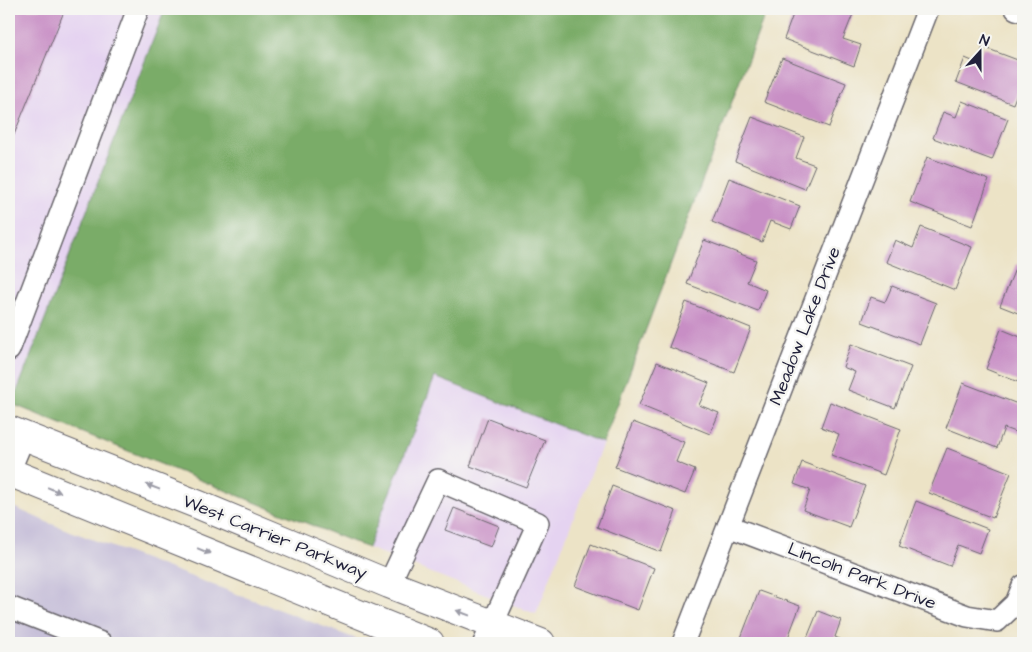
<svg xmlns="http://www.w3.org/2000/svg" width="1032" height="652" font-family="'Architects Daughter',sans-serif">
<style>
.built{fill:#e5d3f1}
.industrial{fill:#c7c0d9}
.forest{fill:#7aac67;stroke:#4e6751}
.building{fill:#c88ec5}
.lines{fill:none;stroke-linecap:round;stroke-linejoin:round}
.minor-casing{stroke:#69666c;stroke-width:24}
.major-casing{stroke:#69666c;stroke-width:30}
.minor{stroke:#fff;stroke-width:21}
.major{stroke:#fff;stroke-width:28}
.oneway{fill:#9c9ca7}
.labels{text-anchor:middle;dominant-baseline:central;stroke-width:5;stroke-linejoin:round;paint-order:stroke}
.street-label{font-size:18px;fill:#22223b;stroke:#f6f6f2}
</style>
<rect width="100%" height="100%" fill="#f6f6f2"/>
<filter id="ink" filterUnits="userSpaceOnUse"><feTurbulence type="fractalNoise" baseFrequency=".02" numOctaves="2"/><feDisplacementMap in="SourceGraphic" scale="10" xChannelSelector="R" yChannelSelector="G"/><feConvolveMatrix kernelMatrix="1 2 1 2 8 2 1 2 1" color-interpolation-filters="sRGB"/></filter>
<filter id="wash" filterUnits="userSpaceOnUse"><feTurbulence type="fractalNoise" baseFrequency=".0096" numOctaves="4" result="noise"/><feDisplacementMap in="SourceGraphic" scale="20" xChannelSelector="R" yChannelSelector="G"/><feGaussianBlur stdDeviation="1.12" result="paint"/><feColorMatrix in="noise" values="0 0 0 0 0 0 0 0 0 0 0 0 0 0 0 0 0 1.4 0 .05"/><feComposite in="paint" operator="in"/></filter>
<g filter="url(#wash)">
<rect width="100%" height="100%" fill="#ece3c6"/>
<!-- built -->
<g class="built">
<polygon points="9,9 165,9 12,404 9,402"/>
<polygon points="434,377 603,443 536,614 368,548"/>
</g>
<!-- industrial -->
<polygon class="industrial" points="9,505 49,523 367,643 9,643"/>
<!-- forest -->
<polygon class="forest" points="165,9 767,9 603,443 435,377 368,548 12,404"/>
<g id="blocks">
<!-- building -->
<g class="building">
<polygon points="9,9 65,9 9,147"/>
<polygon points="795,9 840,9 853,14 843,39 861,45 854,66 784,39"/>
<polygon points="983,47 1023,62 1023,78 1013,104 956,82 965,58 977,63"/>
<polygon points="782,58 846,83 829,127 764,102"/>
<polygon points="962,101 1008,119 992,160 933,138 943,112 956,117"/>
<polygon points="752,117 804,137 796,158 815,165 805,189 735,161"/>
<polygon points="927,157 989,180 972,226 910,202"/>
<polygon points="729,178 800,206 791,229 770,221 762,242 712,222"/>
<polygon points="921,227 972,247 955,290 886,262 895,240 913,248"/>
<polygon points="704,240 756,260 747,282 766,290 758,311 687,284"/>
<polygon points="1017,264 1023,266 1023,315 1000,306"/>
<polygon points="892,286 936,303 920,344 862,322 871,297 885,302"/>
<polygon points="686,302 751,328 734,372 669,347"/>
<polygon points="1001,329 1023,338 1023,384 986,369"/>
<polygon points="851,344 911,367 895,408 848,390 855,372 843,367"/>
<polygon points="657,362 709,383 699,405 719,413 710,434 639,405"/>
<polygon points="963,383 1023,406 1023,435 1004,428 997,448 946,428"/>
<polygon points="830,402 901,429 884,475 831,455 839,434 821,427"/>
<polygon points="488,418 545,440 526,487 470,466"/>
<polygon points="633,422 684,442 676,462 695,470 685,494 615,467"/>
<polygon points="947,448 1011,473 993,518 929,493"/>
<polygon points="802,462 865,486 849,527 803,510 810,490 794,484"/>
<polygon points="612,486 676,511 661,552 597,527"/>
<polygon points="916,501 988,529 979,553 958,545 950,566 899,546"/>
<polygon points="454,508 499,526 491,547 445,530"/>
<polygon points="591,544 654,568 638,610 575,586"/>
<polygon points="759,591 800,606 786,643 739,643"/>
<polygon points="818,611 841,620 835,637 849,643 805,643"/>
</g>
</g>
</g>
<g filter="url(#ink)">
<use href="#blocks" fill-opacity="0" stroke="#69666c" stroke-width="1"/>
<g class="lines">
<!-- minor casing -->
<g class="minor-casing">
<g id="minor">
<polyline points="1016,9 1023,11"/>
<polyline points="9,350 138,9"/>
<polyline points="9,472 24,436"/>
<polyline points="728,526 967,616 997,621 1016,603 1023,586"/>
<polyline points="389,584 438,480 538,523 484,643"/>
<polyline points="9,607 101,643"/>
<polyline points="683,643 928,9"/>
</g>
</g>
<!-- major casing -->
<g class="major-casing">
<g id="major">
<polyline points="9,430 199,505 389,584 541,643"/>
<polyline points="9,472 430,643"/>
</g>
</g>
<!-- minor -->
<use href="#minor" class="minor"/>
<!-- major -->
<use href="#major" class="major"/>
</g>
<!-- one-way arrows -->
<defs><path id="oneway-solid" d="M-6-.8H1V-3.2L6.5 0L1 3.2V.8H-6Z" transform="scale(1.25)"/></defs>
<g class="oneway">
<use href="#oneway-solid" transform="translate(153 487) rotate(-159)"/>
<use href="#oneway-solid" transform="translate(54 490) rotate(22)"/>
<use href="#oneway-solid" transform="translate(204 551) rotate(22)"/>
<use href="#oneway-solid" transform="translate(463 613) rotate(-159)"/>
</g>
</g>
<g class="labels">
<!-- street labels -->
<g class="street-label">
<text transform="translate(805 326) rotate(-69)">Meadow Lake Drive</text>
<text transform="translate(275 537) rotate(22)">West Carrier Parkway</text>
<text transform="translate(862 576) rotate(21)">Lincoln Park Drive</text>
</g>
</g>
<!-- margin -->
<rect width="1032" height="652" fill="none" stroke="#f6f6f2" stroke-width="30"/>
<!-- north arrow -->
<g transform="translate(980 52) rotate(21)" stroke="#f6f6f2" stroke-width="4" paint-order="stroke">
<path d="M0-4L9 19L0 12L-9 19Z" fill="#22223b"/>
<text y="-8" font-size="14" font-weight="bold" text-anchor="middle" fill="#22223b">N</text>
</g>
</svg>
